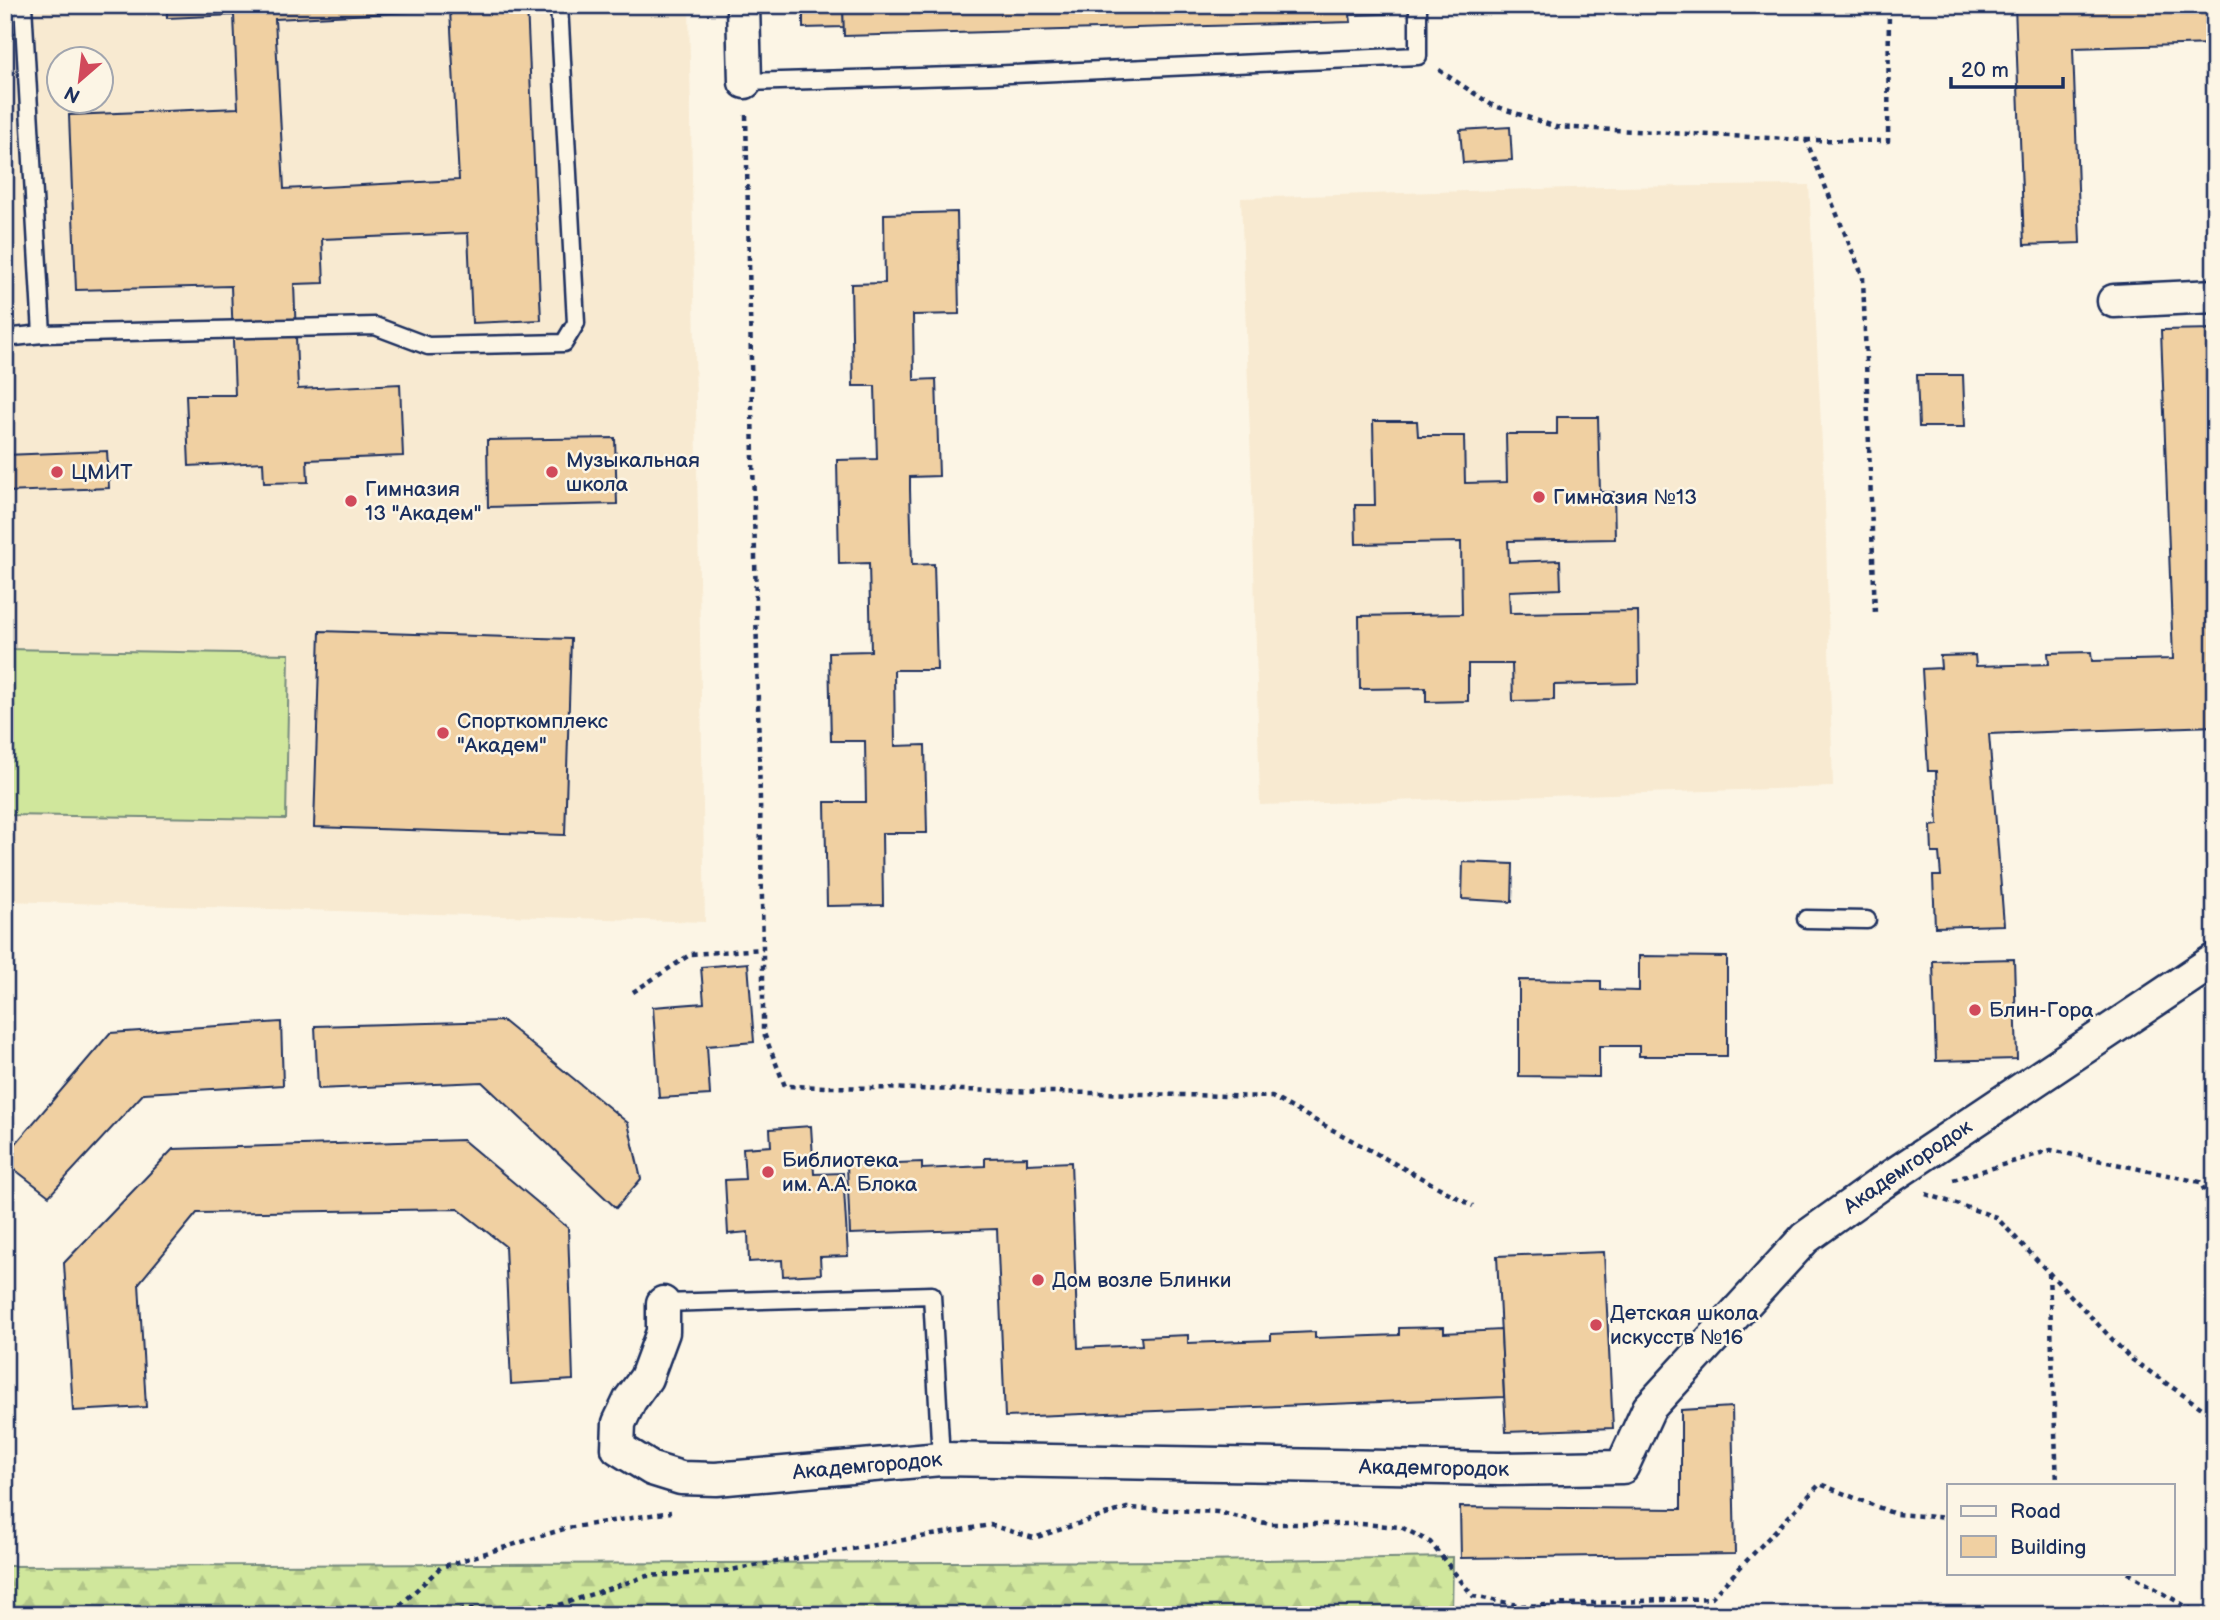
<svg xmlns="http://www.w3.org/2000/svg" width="2220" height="1620" font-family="'Balsamiq Sans',sans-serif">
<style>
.built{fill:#f8ead1;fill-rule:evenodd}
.forest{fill:url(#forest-firs);stroke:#768b7d;stroke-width:2}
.pitch{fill:#d0e79c;stroke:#768b7d;stroke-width:2}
.building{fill:#f0d0a2;stroke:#1b2f5e;stroke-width:2;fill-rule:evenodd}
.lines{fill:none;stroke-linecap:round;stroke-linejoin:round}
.lane-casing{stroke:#1b2f5e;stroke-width:21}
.street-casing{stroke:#1b2f5e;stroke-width:37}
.path{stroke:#1b2f5e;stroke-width:4.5;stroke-dasharray:5 5;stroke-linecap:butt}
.lane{stroke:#fcf5e5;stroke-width:16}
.street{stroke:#fcf5e5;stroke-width:32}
.poi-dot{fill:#d1495b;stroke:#fcf5e5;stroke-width:2.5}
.labels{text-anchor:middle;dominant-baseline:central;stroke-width:5;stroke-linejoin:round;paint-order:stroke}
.poi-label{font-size:21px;fill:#1b2f5e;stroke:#fcf5e5;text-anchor:start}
.street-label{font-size:21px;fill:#1b2f5e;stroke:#fcf5e5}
</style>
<defs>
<pattern id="forest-firs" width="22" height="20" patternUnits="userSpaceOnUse" patternTransform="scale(1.75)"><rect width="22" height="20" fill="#d0e79c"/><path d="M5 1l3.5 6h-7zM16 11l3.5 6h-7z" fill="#b2c689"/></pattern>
</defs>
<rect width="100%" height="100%" fill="#fcf5e5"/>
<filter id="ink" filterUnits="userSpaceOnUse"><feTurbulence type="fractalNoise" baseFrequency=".0143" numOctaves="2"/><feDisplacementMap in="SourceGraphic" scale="14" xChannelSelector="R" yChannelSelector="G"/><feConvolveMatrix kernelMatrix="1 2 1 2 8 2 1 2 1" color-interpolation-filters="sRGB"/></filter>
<g filter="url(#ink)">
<!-- built -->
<g class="built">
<path d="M5,5H689L705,922L5,901ZM60,60H102V102H60Z"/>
<polygon points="1809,185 1825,505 1833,787 1260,805 1252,489 1241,198 1603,187"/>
</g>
<!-- forest -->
<polygon class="forest" points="1453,1557 1452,1615 5,1615 5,1566 1196,1561"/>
<!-- pitch -->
<polygon class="pitch" points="5,649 289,654 286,819 5,815"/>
<!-- building -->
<g class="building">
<path d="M167,5H527L541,320L472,323L468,233L322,239L324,283L294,284L298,389L400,384L403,456L307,460L308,482L264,483L263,462L189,466L186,395H235L231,286L76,290L69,115L238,108L234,15L167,18ZM450,10L459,180L284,189L275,19Z"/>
<polygon points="803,5 843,5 844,27 803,28"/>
<polygon points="843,5 1386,5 1386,14 1350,15 1351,22 844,36"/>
<polygon points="2015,5 2215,5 2215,44 2073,48 2080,243 2024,245"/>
<polygon points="1510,127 1512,160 1463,163 1460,130"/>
<polygon points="957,212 959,314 913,315 914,380 936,379 939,476 910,477 910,489 912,565 934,564 937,670 894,670 895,746 925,745 927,833 882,833 883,905 827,906 825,802 866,802 865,741 831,741 829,652 871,651 869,563 839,564 837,460 877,459 875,386 853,386 851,284 885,283 884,214"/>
<polygon points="2215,329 2215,726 1989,734 2004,925 1935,927 1933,876 1941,876 1939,853 1932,853 1931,826 1938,825 1936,771 1928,771 1922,669 1941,668 1940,656 1975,655 1976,666 2049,664 2048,653 2091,652 2092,661 2173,659 2161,330"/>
<polygon points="1917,375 1963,375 1965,427 1919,427"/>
<polygon points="1557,417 1598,417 1600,492 1614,492 1615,539 1508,541 1509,562 1560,560 1561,589 1509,591 1510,613 1638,611 1639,683 1554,685 1554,700 1513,701 1512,664 1468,664 1468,701 1426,702 1426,688 1360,689 1359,616 1462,614 1461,542 1356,544 1355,505 1375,505 1373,421 1417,421 1418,436 1464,436 1465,483 1507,482 1506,434 1557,434"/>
<polygon points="615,438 617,504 488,507 487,440"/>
<polygon points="107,451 109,488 5,492 5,455"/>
<polygon points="320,631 571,639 565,835 314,827"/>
<polygon points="1463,862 1513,864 1512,902 1462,899"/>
<polygon points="1639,956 1727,957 1727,1056 1639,1056 1639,1046 1599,1046 1599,1077 1519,1076 1519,980 1601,981 1601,990 1639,991"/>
<polygon points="2014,959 2017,1059 1936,1061 1933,961"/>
<polygon points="748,963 754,1042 707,1046 710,1095 659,1098 653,1007 704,1003 701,967"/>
<polygon points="503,1021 628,1123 641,1179 616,1208 482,1082 318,1089 315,1026"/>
<polygon points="281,1022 283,1085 144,1093 49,1196 5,1162 5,1156 110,1033"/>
<polygon points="811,1126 814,1174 843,1173 848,1256 820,1257 821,1274 783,1276 782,1260 749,1262 748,1232 728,1234 725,1180 745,1179 743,1148 771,1146 770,1129"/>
<polygon points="463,1140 568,1228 573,1380 511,1384 505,1246 458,1209 197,1213 139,1283 146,1407 73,1411 64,1263 173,1149"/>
<polygon points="1027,1157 1027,1164 1071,1162 1078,1348 1142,1345 1141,1337 1188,1335 1188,1343 1271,1340 1271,1334 1315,1332 1315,1338 1399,1335 1399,1328 1444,1327 1444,1333 1501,1330 1504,1397 1005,1417 997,1229 850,1234 847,1165 922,1162 922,1169 985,1166 985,1158"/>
<polygon points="1604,1252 1613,1428 1506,1432 1497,1256"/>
<polygon points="1732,1407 1735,1554 1461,1558 1460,1507 1681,1509 1681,1410"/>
</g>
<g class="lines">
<!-- lane casing -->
<g class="lane-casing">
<g id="lane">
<polyline points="23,5 42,334 375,326 428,346 564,343 576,323 559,5"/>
<polyline points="745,82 989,75 1418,56 1418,5"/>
<polyline points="5,338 42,334"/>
<polyline points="1806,919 1867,920"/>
<polyline points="663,1303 932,1295 941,1459"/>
</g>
</g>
<!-- street casing -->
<g class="street-casing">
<g id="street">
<polyline points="743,5 745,82"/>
<polyline points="2114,301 2215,296"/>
<path id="s1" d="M663,1303V1332L646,1378L630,1400L619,1423L618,1448L652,1469L681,1478L716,1479L941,1459L1499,1469L1622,1467L1649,1408L1805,1238L1883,1182L2215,960"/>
</g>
</g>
<!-- path -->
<g class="path">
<polyline points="1439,70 1492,105 1556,127 1806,140 1863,277 1875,614"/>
<polyline points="746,115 763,949 763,1031 785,1086 1272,1097 1473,1206"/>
<polyline points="1806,140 1888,141 1889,5"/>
<polyline points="633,992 691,954 763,949"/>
<polyline points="1953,1180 2051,1150 2200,1182 2215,1209"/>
<polyline points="1926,1194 1996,1217 2130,1358 2209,1413 2215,1425"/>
<polyline points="2049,1273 2057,1485"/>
<polyline points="2210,1415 2215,1370"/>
<polyline points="2128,1573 2201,1615"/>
<polyline points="393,1612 441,1567 567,1528 671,1512"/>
<polyline points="359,1615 559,1605 647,1576 719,1572 990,1525 1034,1538 1127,1508 1217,1512 1270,1524 1361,1524 1401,1527 1430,1542 1473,1596 1522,1606 1711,1598 1820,1484 1895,1514 1949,1518"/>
</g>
<!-- lane -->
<use href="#lane" class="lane"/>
<!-- street -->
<use href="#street" class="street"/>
</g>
</g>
<!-- markers -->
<g class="poi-dot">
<circle cx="57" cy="472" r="7"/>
<circle cx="552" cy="472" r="7"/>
<circle cx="1539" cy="497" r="7"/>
<circle cx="351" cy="501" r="7"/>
<circle cx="443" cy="733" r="7"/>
<circle cx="1975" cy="1010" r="7"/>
<circle cx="768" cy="1172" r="7"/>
<circle cx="1038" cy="1280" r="7"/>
<circle cx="1596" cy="1325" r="7"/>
</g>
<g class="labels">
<!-- poi labels -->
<g class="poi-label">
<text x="566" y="460">Музыкальная<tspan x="566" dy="24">школа</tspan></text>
<text x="71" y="472">ЦМИТ</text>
<text x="365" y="489">Гимназия<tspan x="365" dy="24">13 "Академ"</tspan></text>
<text x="1553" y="497">Гимназия №13</text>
<text x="457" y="721">Спорткомплекс<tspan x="457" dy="24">"Академ"</tspan></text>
<text x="1989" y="1010">Блин-Гора</text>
<text x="782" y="1160">Библиотека<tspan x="782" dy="24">им. А.А. Блока</tspan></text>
<text x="1052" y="1280">Дом возле Блинки</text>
<text x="1610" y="1313">Детская школа<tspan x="1610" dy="24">искусств №16</tspan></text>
</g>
<!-- street labels -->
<g class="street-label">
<text stroke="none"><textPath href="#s1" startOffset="1589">Академгородок</textPath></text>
<text stroke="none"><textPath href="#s1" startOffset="413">Академгородок</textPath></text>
<text stroke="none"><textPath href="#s1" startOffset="980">Академгородок</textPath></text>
</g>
</g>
<!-- margin -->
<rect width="2220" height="1620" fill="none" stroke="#fcf5e5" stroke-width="28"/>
<rect x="14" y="14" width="2192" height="1592" fill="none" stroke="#1b2f5e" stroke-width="2.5" filter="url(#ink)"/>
<!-- legend -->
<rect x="1947" y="1484" width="228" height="91" fill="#fcf5e5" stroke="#a2a6af" stroke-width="2"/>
<rect x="1961" y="1506" width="35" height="10" fill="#fcf5e5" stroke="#a2a6af" stroke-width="2"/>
<text x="2010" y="1518" font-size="21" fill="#1b2f5e">Road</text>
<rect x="1961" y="1536" width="35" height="21" fill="#f0d0a2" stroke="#a2a6af" stroke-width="2"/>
<text x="2010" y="1554" font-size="21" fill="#1b2f5e">Building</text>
<!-- north arrow -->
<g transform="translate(80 80) rotate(208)"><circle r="33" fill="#fcf5e5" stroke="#a2a6af" stroke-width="2"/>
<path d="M0-5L12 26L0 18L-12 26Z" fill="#d1495b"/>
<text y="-10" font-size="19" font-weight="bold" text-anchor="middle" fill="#1b2f5e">N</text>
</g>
<!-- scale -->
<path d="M1951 77v10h112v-10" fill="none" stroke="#1b2f5e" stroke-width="3.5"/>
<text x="1961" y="77" font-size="21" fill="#1b2f5e" stroke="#fcf5e5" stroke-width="5" paint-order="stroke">20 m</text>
</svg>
